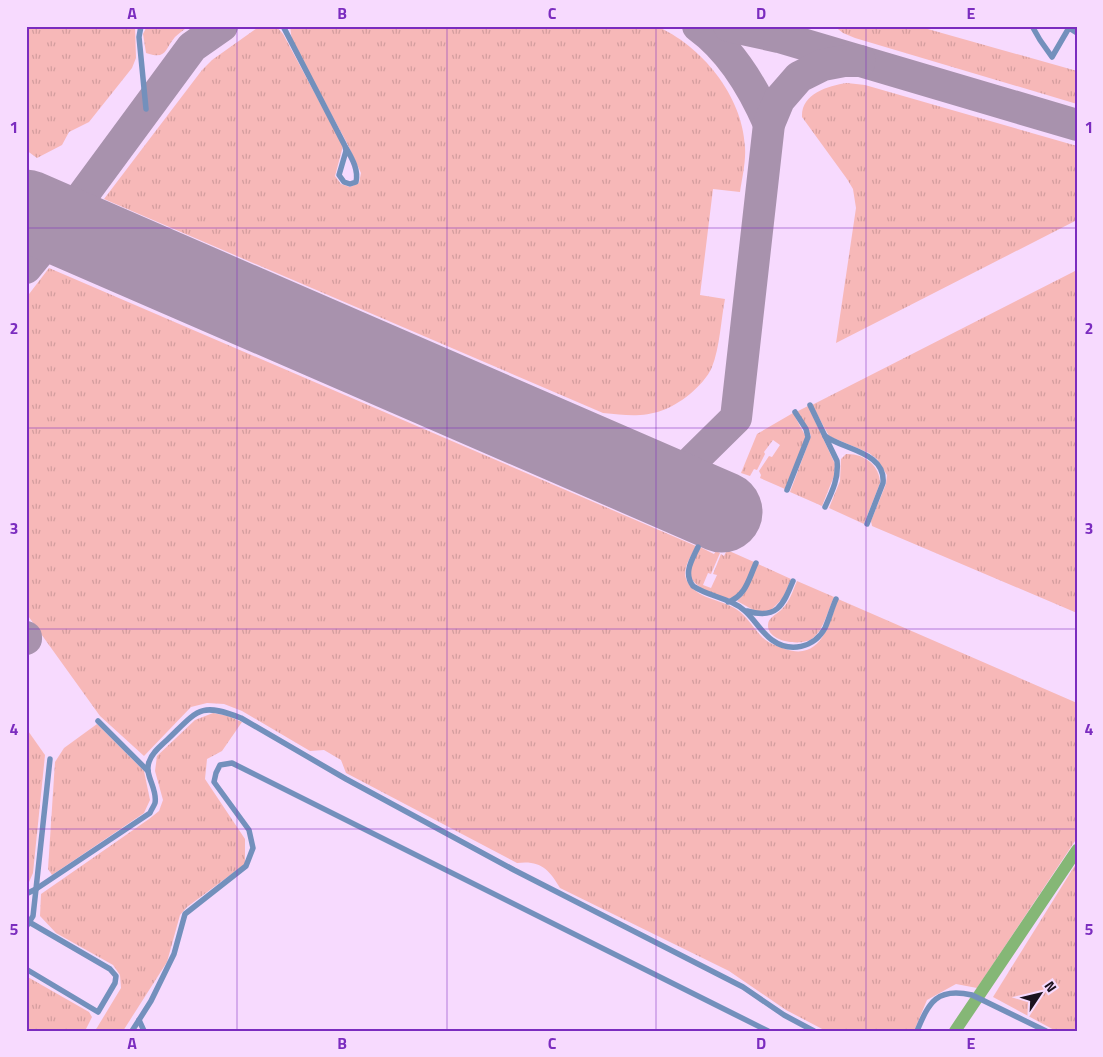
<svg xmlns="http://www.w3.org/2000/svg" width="1103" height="1057" font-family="'Titillium Web',sans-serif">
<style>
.grass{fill:url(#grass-tufts)}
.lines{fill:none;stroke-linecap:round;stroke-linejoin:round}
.canal{stroke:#85b776;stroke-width:12}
.taxiway{stroke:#a892ad;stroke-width:32}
.runway{stroke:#a892ad;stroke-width:81}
.service{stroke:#7390bc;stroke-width:5.5}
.grid{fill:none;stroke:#7b2cbf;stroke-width:1;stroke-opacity:0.55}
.neatline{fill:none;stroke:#7b2cbf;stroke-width:2}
.grid-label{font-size:16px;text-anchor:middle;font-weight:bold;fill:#7b2cbf}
</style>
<defs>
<pattern id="grass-tufts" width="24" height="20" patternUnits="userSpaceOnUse" patternTransform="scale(1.25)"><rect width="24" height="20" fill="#f7b8b8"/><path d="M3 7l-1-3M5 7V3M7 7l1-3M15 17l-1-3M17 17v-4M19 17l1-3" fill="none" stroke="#d39d9e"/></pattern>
</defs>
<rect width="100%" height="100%" fill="#f7dafe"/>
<!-- grass -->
<g class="grass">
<polygon points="26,26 135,26 136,58 132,68 89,122 69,132 62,145 37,158 26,150"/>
<path d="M147,26H189C184,30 179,33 175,37C164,50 167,60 146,53L143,34Z"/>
<path d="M260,26H276L283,34L343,146L335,176L341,184L350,187L359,183L361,173L348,145L292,41L290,26H656C701,45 743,96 745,147C746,162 742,178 740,192L713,189L700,295L725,299C721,319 720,347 712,367C708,377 698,387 690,394C660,418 639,417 603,413L104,199L202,70L212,60Z"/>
<polygon points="834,26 917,26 1077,71 1077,104 855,38 843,33"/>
<path d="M847,83L865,85L1077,146V220L836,343L856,208L853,189L847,179L802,117C801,94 827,86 847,83Z"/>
<path d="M49,268L696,546C691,556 681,570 687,581C696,599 721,599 736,609C747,616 753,628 762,637C768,643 777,646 785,649C821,661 829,625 838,599L1077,703V838L977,988L956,984L927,1000L914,1031H826L786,1010L729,971L560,888C549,869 540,860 517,863L346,773L341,760L324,750L310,751L242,711L224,704L207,703L191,707L144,756L100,716L26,613V298Z"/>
<polygon points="1077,270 1077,613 872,526 871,521 886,484 887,475 877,459 869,453 829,436 812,405"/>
<polygon points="808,406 835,464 834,476 822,506 790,492 811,436 808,428 796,412"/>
<polygon points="793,413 806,437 785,489 760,478 761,475 759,471 769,456 772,457 780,445 773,440 764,452 765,454 757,470 754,469 750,476 741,473 757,434"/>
<path d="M846,454C863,453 880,465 880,483L864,524L829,508L840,481L841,459Z"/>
<path d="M700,547L714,554L716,551L720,553L711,574L708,573L703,585L711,588L717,575L713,574L721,554L724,556L727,550L754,562C750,573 746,590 735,597C726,602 694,588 691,577C688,568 696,556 700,547Z"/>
<polygon points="758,564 791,579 783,598 771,610 757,612 737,601 744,594"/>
<path d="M797,581L834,597C828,610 824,629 813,638C802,647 767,642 768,625C768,617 778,614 783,608C790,601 793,590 797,581Z"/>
<polygon points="213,713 228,716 242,722 222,751 207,759 205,779 245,839 245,864 187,907 180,915 167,962 123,1031 95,1031 121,988 120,975 113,965 56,933 40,916 41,894 149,819 159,811 163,800 155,771 157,756 195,720"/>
<polygon points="97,724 144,771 150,800 144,813 52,875 48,869 55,762 64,748"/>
<polygon points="26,728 45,755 33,873 26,889"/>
<polygon points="1077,862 1077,1031 1056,1031 993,997"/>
<polygon points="26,976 89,1012 92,1017 85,1031 26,1031"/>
</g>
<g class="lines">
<!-- canal -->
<polyline class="canal" points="955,1031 1077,850"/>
<!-- taxiway -->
<g class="taxiway">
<path d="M698,26C731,50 753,87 769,124"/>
<polyline points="729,26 779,37 1077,125"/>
<polyline points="26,268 61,225 192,47 222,26"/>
<polyline points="665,488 736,418 769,124 779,100 799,77 823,65 844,61 860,61"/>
<polyline points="26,637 26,639"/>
</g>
<!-- runway -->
<polyline class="runway" points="26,210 722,512"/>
<!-- service -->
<g class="service">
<polyline points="141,26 139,37 146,109"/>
<path d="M283,26L284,28L345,146C351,157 359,169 356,182L350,184L344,182L339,175L346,151L345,146"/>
<polyline points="1032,26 1040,40 1052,57 1070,26"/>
<polyline points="1069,28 1077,33"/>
<path d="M810,405L837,461C839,478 832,492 825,507"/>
<path d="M825,436C844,450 886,452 883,483L867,524"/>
<polyline points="787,490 808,437 806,429 795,412"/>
<path d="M698,547C692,560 683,573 693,586C709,597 731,598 745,611C755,620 761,632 772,640C790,653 814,648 825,628C829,619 832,608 836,599"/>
<path d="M728,602C746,596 749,578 756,563"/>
<path d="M747,611C777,620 783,605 793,581"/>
<polyline points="98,721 148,771"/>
<path d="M26,894L36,889L150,813C151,810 154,806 155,803C158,789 144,775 149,762C152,752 162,745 169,738C198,710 200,702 241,718L346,779L514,870L743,987L784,1015L814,1031"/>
<polyline points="26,927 33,916 36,889 50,759"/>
<polyline points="26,969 98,1012 115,983 116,976 110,969 29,922"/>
<polyline points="139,1020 144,1031"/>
<polyline points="132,1031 151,1001 174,954 185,914 246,866 253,848 249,830 214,782 216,773 220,765 232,763 768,1031"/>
<path d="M917,1031C929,1002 937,987 972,995L1046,1031"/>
</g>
</g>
<!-- grid -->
<path class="grid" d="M237,26V1031M447,26V1031M656,26V1031M866,26V1031M26,228H1077M26,428H1077M26,629H1077M26,829H1077"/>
<!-- border -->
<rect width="1103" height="1057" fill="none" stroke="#f7dafe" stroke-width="55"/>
<!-- north arrow -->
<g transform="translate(1040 994) rotate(55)" stroke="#f7dafe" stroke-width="4" paint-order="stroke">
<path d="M0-4L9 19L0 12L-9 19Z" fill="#1b121e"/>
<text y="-8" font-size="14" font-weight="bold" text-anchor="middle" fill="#1b121e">N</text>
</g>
<rect x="28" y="28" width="1048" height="1002" class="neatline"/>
<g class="grid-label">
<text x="132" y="19">A</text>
<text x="342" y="19">B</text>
<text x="552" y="19">C</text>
<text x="761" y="19">D</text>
<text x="971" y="19">E</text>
<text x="14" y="133">1</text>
<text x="1089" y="133">1</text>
<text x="14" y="334">2</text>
<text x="1089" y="334">2</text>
<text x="14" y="534">3</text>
<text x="1089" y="534">3</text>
<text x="14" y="735">4</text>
<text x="1089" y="735">4</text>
<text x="14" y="935">5</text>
<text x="1089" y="935">5</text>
<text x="132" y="1049">A</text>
<text x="342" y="1049">B</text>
<text x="552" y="1049">C</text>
<text x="761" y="1049">D</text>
<text x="971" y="1049">E</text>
</g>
</svg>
